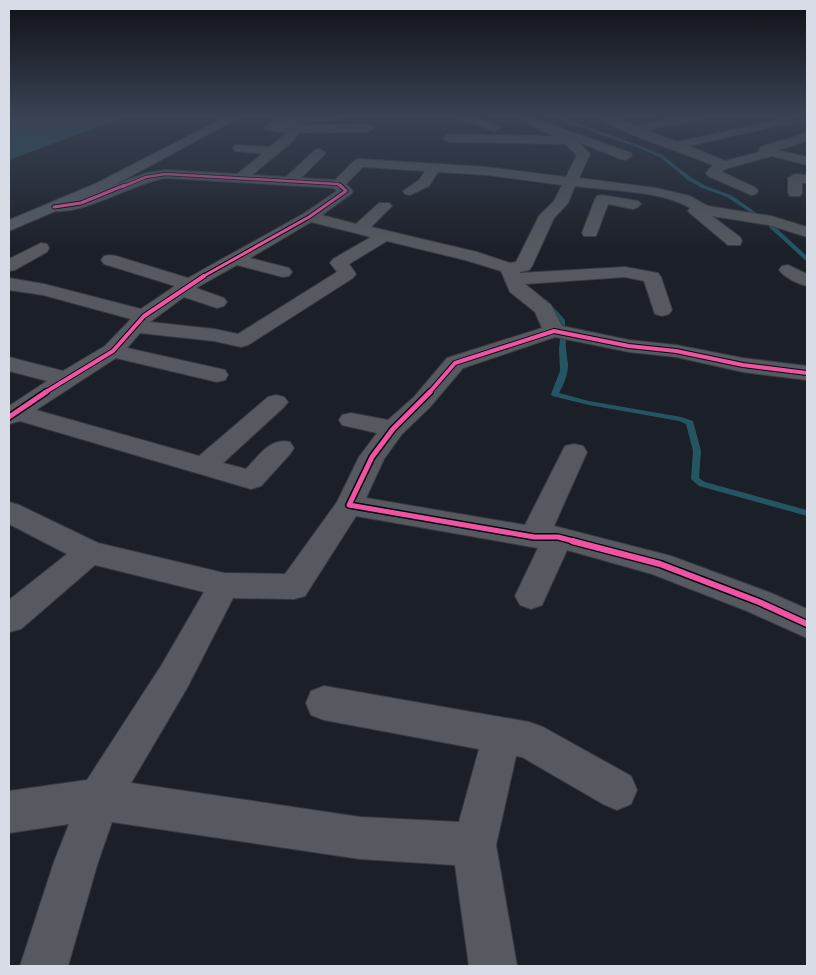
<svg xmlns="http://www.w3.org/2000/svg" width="816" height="975" font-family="'Exo 2',sans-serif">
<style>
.water{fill:#235662}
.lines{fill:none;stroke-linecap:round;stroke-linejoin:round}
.stream{fill:#235662;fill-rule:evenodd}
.street-casing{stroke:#393b43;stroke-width:2}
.secondary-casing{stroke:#393b43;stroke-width:2}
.street{fill:#565a60;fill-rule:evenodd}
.secondary{fill:#575f68;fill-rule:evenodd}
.cycleway-far4-casing{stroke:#05070e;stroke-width:4}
.cycleway-far3-casing{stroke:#05070e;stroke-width:5}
.cycleway-far2-casing{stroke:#05070e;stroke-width:6}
.cycleway-far1-casing{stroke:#05070e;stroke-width:8}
.cycleway-casing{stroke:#05070e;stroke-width:9}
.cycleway-far4{stroke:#f153a3;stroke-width:2.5}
.cycleway-far3{stroke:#f153a3;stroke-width:3}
.cycleway-far2{stroke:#f153a3;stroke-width:4}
.cycleway-far1{stroke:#f153a3;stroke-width:5}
.cycleway{stroke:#f153a3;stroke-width:6}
</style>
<rect width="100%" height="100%" fill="#1b1f28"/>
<!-- water -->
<polygon class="water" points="9,115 130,115 9,160"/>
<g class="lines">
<!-- stream -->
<g class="stream">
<polygon points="565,115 570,115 565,118 565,119 638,145 662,155 692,178 706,186 731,195 758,214 754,215 727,197 702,188 688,180 660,157 636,147 562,121 561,117"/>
<polygon points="769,225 773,225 807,256 807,261 805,260 769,227"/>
<polygon points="543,300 547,300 565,320 565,331 561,331 559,320 543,302"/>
<path d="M563,337L566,339C565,348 567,355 568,364C568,375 564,384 559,393L589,401L681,417L693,421L701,451L699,478L705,482L807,510V516L699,486L691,479L693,451L686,424L679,421L589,405L552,396L551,394L560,371L559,349L560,339Z"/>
</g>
<!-- street casing -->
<g class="street-casing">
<g id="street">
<path d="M316,115H340L342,117L336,120L281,125L368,124L374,128L368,132L298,133L293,141L252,175L286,177L315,150L320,149L326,153L301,178L335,180L355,160L360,159L487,167L566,177L577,155L565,144L449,142L443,138L449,134L554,136L537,129L517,115H531L543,123L550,124L631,153L632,156L626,160L621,159L578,142L590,154L579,178L656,188L690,196L708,206L771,216L807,227V237L769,225L712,216L740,237L742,241L740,245H728L691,214L688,211L690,208C660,190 610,191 575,186L568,203L554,218L532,266L529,270L520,272V273L625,267L658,273L661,277L672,310L669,314L662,316L655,314L644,281L625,277L525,284L551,305L562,326L629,340L676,345L743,358L807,366V380L743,372L676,357L629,352L555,337L463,368L430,407L402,434L384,459L366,498L525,525L565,446L574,444L583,446L587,452L554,526L671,556L771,593L807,609V638L747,611L652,574L567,550L542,605L531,609L520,605L515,596L538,548L356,516L305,596L294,599L233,598L187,688L131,783L360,817L459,822L479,749L324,720L311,715L306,703L311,691L324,686L529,722L543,727L631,776L637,790L631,804L617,810L603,804L522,757L516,756L496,845L517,966H469L455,865L360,859L112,822L98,862L68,966H20L54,862L69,824L9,833V791L87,780L161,666L204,592L95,565L21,629L9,632V600L67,554L9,524V502L19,505L98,543L224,573L285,574L337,502L359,457L377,433L342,425L339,420L342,415L351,413L388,420L414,397L447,358L542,328L535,312L510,292L501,271L465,260L387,241L349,264L356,274L353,278L248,345L241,347L214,341L140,333L127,348L225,370L228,375L225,380L217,382L116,358L36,410L199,456L268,397L276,395L284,397L288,402L284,407L223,463L246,469C259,456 270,437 290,442L294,448L290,454L261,486L251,489L20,421L9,424V406L47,381L9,371V357L63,371L105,346L131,319L43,295L9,290V278L44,284L141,309L175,286L104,264L101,260L104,256L110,255L116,256L188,278L303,214L337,191L334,188L166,178C132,183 80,218 49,210L46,207L49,204L78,199L146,173L166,170L237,174L262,154L235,151L233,148L235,145L270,147L286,133L266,130L264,128C277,114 298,116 316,115ZM363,167L425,171L419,180L403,191L405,194L410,195L429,186L438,172L487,175L562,185L554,201L539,216L516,262L510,263L477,252L371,227L392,206L389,203H379L356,224L322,215L351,194L353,191L346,184ZM311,222L371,237L333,259L330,263L337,272L238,334L214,329L150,322L184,297L217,308L224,306L227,302L224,298L196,288L237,265L283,277L289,276L292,272L289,268L250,258Z"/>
<polygon points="445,115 473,116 498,126 500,128 494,132 470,122 447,117"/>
<polygon points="592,115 608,115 636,126 687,115 709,115 703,118 647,130 677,142 787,118 791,119 793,121 791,123 689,146 725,161 759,152 760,147 807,133 807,141 778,150 807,157 807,165 772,156 725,169 722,172 756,188 758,191 756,194 751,195 708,176 706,173 713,165 628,133"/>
<polygon points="795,174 807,175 807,183 802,183 802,193 800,196 790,196 788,193 788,178"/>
<polygon points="602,195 638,201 641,204 638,207 633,209 608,204 596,236 584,236 582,233 595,199 597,196"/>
<polygon points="41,243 47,244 49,248 47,252 15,270 9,271 9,259"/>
<path d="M788,265L807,274V286C798,284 785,278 779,270L782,266Z"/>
</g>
</g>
<!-- secondary casing -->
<g class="secondary-casing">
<polygon id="secondary" points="229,115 244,115 107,189 9,231 9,220 97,183"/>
</g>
<!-- street -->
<use href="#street" class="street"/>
<!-- secondary -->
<use href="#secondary" class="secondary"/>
<!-- cycleway-far4 casing -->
<g class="cycleway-far4-casing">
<polyline id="cycleway-far4" points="122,187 146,177 166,174 338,184 341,187"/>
</g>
<!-- cycleway-far3 casing -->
<g class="cycleway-far3-casing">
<g id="cycleway-far3">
<polyline points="54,207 81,203 125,185"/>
<polyline points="202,277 309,217 346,191 340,185"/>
</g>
</g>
<!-- cycleway-far2 casing -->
<g class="cycleway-far2-casing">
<g id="cycleway-far2">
<polyline points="44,393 113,351 144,316 204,276"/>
<polyline points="429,393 455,363 554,331 629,346 676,351 743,365 807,373"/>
</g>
</g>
<!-- cycleway-far1 casing -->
<g class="cycleway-far1-casing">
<g id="cycleway-far1">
<polyline points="430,392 393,429 372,457 349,505 534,537 558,537 577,542"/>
<polyline points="9,417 46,392"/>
</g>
</g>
<!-- cycleway casing -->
<g class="cycleway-casing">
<polyline id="cycleway" points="572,541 660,564 759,602 807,624"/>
</g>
<!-- cycleway-far4 -->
<use href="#cycleway-far4" class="cycleway-far4"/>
<!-- cycleway-far3 -->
<use href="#cycleway-far3" class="cycleway-far3"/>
<!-- cycleway-far2 -->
<use href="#cycleway-far2" class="cycleway-far2"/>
<!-- cycleway-far1 -->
<use href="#cycleway-far1" class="cycleway-far1"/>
<!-- cycleway -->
<use href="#cycleway" class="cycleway"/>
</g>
<!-- sky -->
<linearGradient id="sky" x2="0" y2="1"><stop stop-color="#0f1116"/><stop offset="0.46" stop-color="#394253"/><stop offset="1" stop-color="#394253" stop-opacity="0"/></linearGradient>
<rect width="816" height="252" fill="url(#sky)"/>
<!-- border -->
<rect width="816" height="975" fill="none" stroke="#d7dce7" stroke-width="20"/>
</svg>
